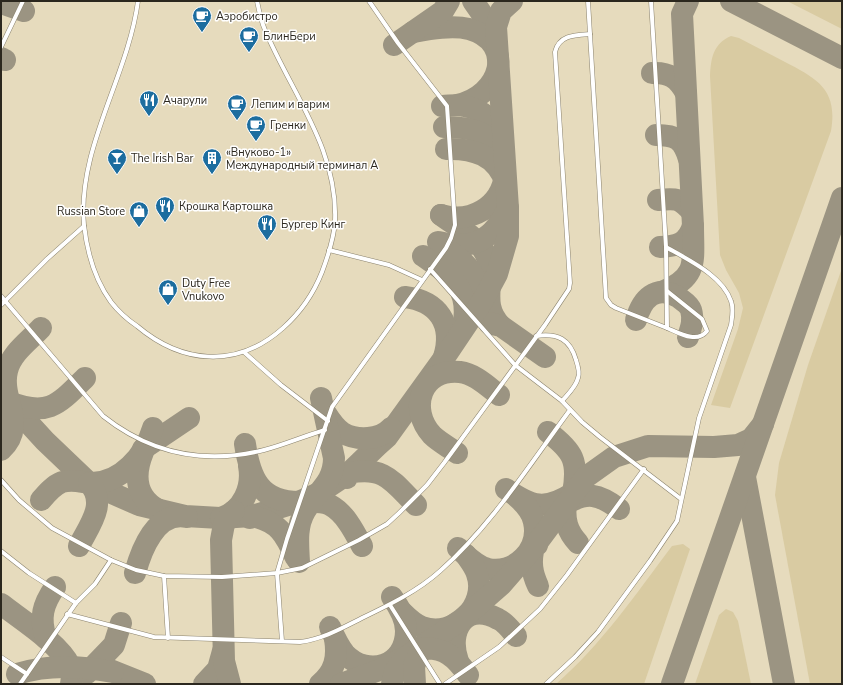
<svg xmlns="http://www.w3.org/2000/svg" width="843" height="685" font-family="'Nunito Sans',sans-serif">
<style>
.built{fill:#e6dbbd}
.grass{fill:#d9cba2}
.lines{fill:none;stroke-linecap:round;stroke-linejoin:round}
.taxiway{stroke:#9b9482;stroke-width:22}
.lane-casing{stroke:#8b836e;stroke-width:5}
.lane{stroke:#fff;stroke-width:4}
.labels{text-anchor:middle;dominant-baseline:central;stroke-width:3;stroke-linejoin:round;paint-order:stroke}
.poi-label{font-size:11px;fill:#2b271e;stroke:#fff;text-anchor:start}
</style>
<rect width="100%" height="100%" fill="#f0e7cf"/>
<!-- built -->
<rect class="built" x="1" y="1" width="841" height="683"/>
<!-- grass -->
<g class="grass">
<polygon points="787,1 842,1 842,29"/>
<path d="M731,36L739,38C754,46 770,54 785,62C818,79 838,90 831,131L730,408L711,405L738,329L743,308L739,293L726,270L720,255L710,76C711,58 713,44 731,36Z"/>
<polygon points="842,268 842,684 810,684 775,495 779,463 808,365"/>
<path d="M683,544L690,549L644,684H556C601,645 636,594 672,546Z"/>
<polygon points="726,609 733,612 738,621 751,684 695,684 719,615"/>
</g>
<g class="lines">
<!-- taxiway -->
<g class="taxiway">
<polyline points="473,1 491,27 496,39"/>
<polyline points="731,1 842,58"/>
<polyline points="1,3 24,11"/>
<path d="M413,32C430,29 452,25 469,29C517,43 501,96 457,105"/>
<polyline points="394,45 443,11 449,1"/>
<polyline points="1,58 5,60"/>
<path d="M652,73C669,72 678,78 686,93"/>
<path d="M442,106C449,106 457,104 464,106C483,109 498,123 503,141"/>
<path d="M444,127C472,127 489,131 503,156"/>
<path d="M656,135C676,135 683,139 689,159"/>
<path d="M446,149C473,148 497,155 506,184"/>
<path d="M658,200C676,198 680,198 692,212"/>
<path d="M441,215C454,225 473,234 482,248C502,277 476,300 501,326"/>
<path d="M441,215C470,224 501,207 505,175"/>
<path d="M438,242C473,251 493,240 508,208"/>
<path d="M439,243C468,265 481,271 476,310"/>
<path d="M660,247C677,246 687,244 693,226"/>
<path d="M423,256C453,277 471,289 463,328"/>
<path d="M662,292C699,277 693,261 693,226L682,14L688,1"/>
<path d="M405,297C438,301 454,324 444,357"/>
<path d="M636,320C642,299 655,284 678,297C683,301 689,304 691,310C694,320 691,328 688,337"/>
<polyline points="489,323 501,326 545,357"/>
<polyline points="1,393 45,441 89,483 139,505 185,516 220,518 252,516 298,502 319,493 349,473 377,446 387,437 444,358 483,300 497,274 508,236 508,208 496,27 501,11 512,1"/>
<path d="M9,402C48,417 58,405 85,378"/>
<path d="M325,412C330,420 335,428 343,433C357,441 380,440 391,428"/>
<path d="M245,444C250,478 260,502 299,502C309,502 321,500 330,505C345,513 354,531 362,546"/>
<polyline points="143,449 189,418"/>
<path d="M1,450C28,425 0,399 7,371C11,353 29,341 41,328"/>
<path d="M143,452C134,474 135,498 159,510"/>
<path d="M457,453C449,447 439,442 432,435C408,409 421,368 460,372C475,374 487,386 499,395"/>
<polyline points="745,477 784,684"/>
<path d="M347,478L349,473C385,466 392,481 416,505"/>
<path d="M506,489C532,507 545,511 573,493C579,461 573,451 548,432"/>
<path d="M41,500C47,493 54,485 62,482C73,479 80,482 90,483C121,484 145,455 153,428"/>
<path d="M221,518C243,511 253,487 249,466"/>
<path d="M250,518L252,516C279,522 285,534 296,558"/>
<path d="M578,543C567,531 564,520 566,504C587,491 599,494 619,509"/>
<path d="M537,545L534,547C530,562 532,573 538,586"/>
<path d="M79,546C89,526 108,503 89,483"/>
<path d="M458,548C467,556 476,566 488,569C516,574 540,549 534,522C532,511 525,504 517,497"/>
<path d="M299,562C298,544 296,526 305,511C317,491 334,483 334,458L321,398"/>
<path d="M135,573C141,551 156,510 187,517"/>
<path d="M1,604C20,619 60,644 70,666C73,671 72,678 71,684"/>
<path d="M402,612C408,618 414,624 422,627C454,639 488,605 477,574C475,567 470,561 466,555"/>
<path d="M330,627C334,636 338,646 345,654C368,678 406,666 406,631C406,618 399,607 392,597"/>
<path d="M46,638C39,618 43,604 55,587"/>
<path d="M458,661C447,631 465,601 498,619C505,622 511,630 516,636"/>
<polyline points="100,666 145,684"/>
<polyline points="87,673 114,645 121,623"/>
<path d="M17,674C49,664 80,666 113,672"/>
<polyline points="204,684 218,669 223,651"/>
<polyline points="230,684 224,661 221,540 224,524 234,511"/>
<path d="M320,684C335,672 338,657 335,639"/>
<polyline points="341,684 382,669 388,665 406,657 461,620 501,585 534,547 586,477 614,457 648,446 714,447 738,445 751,439 763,424"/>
<polyline points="392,684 395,671 406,657"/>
<path d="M415,684L414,666L421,649C444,646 456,658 468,675"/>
<polyline points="672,684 842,198"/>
</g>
<!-- lane casing -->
<g class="lane-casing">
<g id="lane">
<path d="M138,1C128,77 77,148 84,225C87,252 95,280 111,302C118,311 128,320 137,326C182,364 237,369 283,328C301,312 313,295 322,272C328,256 334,238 335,221C338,149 292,94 265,30C261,21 259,11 257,1"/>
<polyline points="588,1 606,298 611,305 616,308 667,328 666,247 651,1"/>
<polyline points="1,47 23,1"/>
<polyline points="329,250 389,265 422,280"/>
<polyline points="430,269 515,365 562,401 582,422 600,437 681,499"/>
<path d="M1,296L103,416C151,454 204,465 264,450C284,445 304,436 325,430"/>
<polyline points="1,305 47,259 84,226"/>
<path d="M667,328C679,333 697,344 707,331L702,319L667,291"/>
<path d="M536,336C558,333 570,339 576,360C578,366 580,373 578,378C576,387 567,395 562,401"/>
<polyline points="245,353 281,385 328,421"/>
<path d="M1,480L19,500L52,528L111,560L136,570L164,576L222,577L277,573L302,568L359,540L387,524L399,513L427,485L444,463L545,325L569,289L570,283L555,52C559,35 575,35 590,34"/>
<polyline points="1,551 29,573 76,603 20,684"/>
<polyline points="164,576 168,638"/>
<polyline points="76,603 95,584 111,560"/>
<polyline points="390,605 440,684"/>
<path d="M67,614L154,637L300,642C323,639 342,628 362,618C389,605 418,591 440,571C492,525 529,465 570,410"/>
<polyline points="282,641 277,573 287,539 332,407 446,248 451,238 455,225 447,106 398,43 369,1"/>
<polyline points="1,657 27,674"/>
<polyline points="445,684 499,647 540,609 567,575 644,469"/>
<path d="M546,684L575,657L598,632L650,561L677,521L699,418L731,325C732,317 734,309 731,301C722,275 688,260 666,247"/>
</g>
</g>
<!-- lane -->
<use href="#lane" class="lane"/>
</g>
<!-- icons -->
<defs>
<g id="cafe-pin" transform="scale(1)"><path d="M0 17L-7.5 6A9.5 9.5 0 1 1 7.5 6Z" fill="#1c6d9f" stroke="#fff"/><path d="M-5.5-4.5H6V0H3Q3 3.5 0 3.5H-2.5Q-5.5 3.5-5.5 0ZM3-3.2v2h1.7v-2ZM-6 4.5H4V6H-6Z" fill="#fff"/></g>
<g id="restaurant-pin" transform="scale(1)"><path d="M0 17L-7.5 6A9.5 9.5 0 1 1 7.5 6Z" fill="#1c6d9f" stroke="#fff"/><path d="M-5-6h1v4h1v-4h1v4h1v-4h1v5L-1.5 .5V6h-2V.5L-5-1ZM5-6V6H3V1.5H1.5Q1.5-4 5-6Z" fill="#fff"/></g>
<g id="bar-pin" transform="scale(1)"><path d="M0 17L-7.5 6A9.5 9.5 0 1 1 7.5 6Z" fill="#1c6d9f" stroke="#fff"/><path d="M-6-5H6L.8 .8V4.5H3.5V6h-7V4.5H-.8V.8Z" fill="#fff"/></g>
<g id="building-pin" transform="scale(1)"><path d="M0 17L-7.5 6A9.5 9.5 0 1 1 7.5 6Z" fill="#1c6d9f" stroke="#fff"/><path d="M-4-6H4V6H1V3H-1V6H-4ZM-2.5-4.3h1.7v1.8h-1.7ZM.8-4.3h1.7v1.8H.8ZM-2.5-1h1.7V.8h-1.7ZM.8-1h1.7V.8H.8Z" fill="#fff"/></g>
<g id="shop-pin" transform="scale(1)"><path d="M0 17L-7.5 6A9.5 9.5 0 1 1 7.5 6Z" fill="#1c6d9f" stroke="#fff"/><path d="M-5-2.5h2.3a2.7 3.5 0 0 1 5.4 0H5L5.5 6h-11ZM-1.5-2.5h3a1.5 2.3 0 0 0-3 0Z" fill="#fff"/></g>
</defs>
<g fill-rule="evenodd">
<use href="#cafe-pin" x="202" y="16"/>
<use href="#cafe-pin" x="249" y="36"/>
<use href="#restaurant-pin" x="149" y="100"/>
<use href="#cafe-pin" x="237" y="104"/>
<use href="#cafe-pin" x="256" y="125"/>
<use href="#bar-pin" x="117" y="158"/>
<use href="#building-pin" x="212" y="158"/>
<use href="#restaurant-pin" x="165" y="206"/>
<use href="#shop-pin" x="139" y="211"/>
<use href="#restaurant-pin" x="267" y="224"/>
<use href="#shop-pin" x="168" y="289"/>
</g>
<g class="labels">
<!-- poi labels -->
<g class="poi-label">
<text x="216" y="16">Аэробистро</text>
<text x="263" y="36">БлинБери</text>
<text x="163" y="100">Ачарули</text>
<text x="251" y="104">Лепим и варим</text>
<text x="270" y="125">Гренки</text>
<text x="226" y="152">«Внуково-1»<tspan x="226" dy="13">Международный терминал А</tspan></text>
<text x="131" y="158">The Irish Bar</text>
<text x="179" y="206">Крошка Картошка</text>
<text x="125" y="211" text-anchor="end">Russian Store</text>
<text x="281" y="224">Бургер Кинг</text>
<text x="182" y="283">Duty Free<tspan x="182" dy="13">Vnukovo</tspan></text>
</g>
</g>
<!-- border -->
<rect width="843" height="685" fill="none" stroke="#2b271e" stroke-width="4"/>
</svg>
